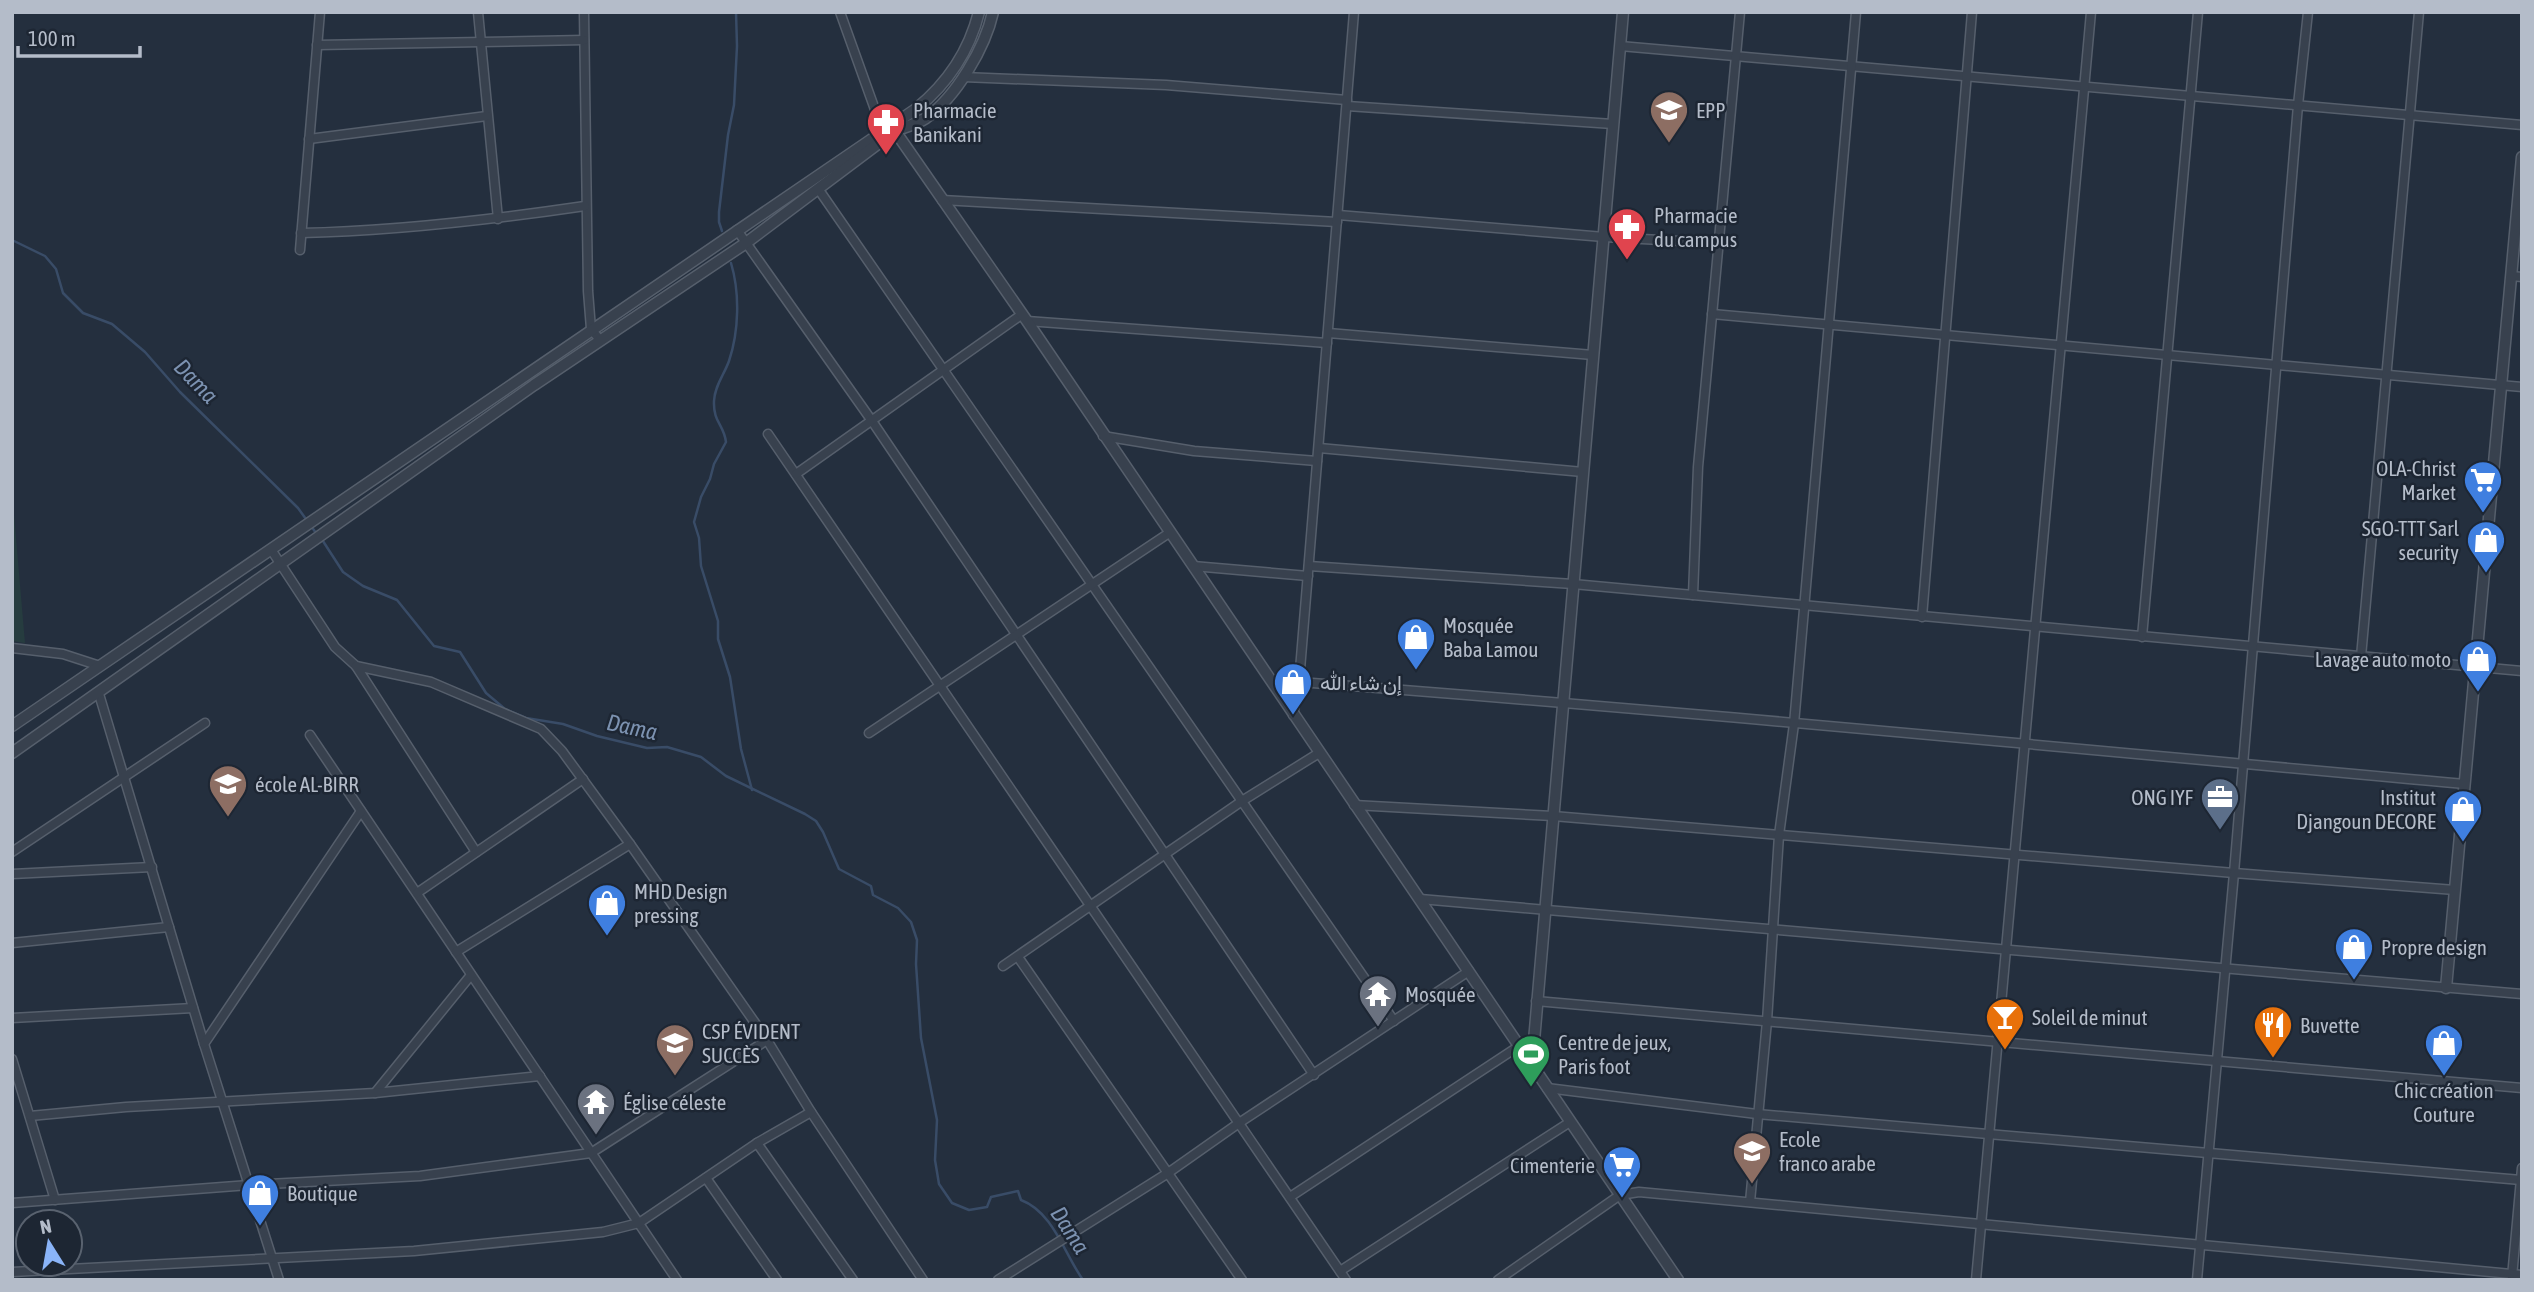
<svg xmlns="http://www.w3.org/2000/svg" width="2534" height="1292" font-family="'Asap Condensed',Vazirmatn,sans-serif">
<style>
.green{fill:#263c3f}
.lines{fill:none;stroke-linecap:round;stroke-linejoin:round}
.stream{stroke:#394c67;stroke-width:2.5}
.minor-casing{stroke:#565f6c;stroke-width:11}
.tertiary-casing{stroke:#565f6c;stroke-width:13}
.minor{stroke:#38414e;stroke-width:8}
.tertiary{stroke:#38414e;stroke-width:10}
.labels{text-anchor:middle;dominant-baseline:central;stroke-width:5;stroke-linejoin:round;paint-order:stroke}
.poi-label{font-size:21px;fill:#b4bcc9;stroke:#1d2633;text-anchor:start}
.water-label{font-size:23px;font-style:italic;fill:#7c92b1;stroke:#1d2633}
</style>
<rect width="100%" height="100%" fill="#242f3e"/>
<!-- green -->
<polygon class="green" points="12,491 25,643 12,641"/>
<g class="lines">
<!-- stream -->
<g class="stream">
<polyline points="722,231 719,222 719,212 728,135 734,105 737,46 736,12"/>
<polyline points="12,240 45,256 56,269 63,293 83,313 112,324 145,352 180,392 298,508 316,533"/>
<path d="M731,263C740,293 739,331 729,361C724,375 715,385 714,401C713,422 724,425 726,442L714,464L710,479L701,497L694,522L699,538L701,566L718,621V639L730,677L741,749L752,790"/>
<path d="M321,538L343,572L363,586L397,600L434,646L460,652L486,693L505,709L526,718L563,724L597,736L647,748L667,747L701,757L726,776L805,814L816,821L823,832L839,869L871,886L873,895L898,908L911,922L917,940L916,964L921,1038L937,1120L935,1160L939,1184L952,1203L969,1210L987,1207L991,1197L1018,1191L1021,1200C1053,1212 1064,1253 1083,1280"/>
</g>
<!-- minor casing -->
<g class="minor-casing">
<g id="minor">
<polyline points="478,12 498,219"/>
<polyline points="584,12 588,291 591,329 600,340"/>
<polyline points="840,12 883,132"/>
<polyline points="317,45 584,40"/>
<polyline points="1620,46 2522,125"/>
<polyline points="963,77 1166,85 1347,100"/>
<polyline points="1347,106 1613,124"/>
<polyline points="309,139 487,116"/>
<polyline points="819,190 1394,1021"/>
<polyline points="942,200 1337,222"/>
<polyline points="1338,215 1604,237 1718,243"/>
<polyline points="737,230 872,421 1314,1075"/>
<path d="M301,233C397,231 490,220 585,206"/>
<polyline points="300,250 320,12"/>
<polyline points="2511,276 2522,277"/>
<polyline points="1712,314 2522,387"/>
<polyline points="1027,321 1327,343"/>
<polyline points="1328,333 1593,355"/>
<polyline points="768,434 1346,1280"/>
<polyline points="1103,436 1194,451 1317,461"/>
<polyline points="1319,448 1583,472"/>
<polyline points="796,474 1021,315"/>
<polyline points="272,551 335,647 356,666 431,682 541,729 562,751 630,844 767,1040 811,1112 923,1280"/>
<polyline points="1193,566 1308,576"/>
<polyline points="1309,566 1573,584 2522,671"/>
<polyline points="1693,595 1698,467 1740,12"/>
<polyline points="1922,617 1972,12"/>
<polyline points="2142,637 2198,12"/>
<polyline points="12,648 63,654 100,666"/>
<polyline points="2361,657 2419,12"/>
<polyline points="356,666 476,852"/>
<path d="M1299,682C1688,711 2076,749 2465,784"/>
<polyline points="99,694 204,1044 279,1280"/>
<polyline points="1293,715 1299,682 1354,12"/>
<polyline points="869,733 1169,533"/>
<polyline points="310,735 677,1280"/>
<polyline points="1354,805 1553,816 2234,873 2298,105 2308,12"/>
<polyline points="12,852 205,723"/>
<polyline points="12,874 152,867"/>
<polyline points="417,893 583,779"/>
<polyline points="1420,899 2522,994"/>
<polyline points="12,943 169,927"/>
<polyline points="456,952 630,844"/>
<polyline points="1018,957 1242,1280"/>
<polyline points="1003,966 1242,801 1319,753"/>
<polyline points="1536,1001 2522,1088"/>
<polyline points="12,1018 193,1008"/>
<polyline points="204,1044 361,811"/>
<polyline points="12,1059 55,1200"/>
<polyline points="1547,1088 1757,1114 2521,1180"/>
<polyline points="375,1093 471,975"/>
<polyline points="30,1116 126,1107 375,1093 540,1076"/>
<polyline points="757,1143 853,1280"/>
<polyline points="706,1178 777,1280"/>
<polyline points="1290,1197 1519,1046"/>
<polyline points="1750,1202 1767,1021 1779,835 1794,724 1856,12"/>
<polyline points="12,1203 249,1185 420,1176 591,1153 767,1040"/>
<polyline points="1340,1271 1570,1122"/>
<polyline points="12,1272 414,1251 603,1232 639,1223 757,1143 811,1112"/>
<polyline points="2512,1277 2522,1168"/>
<polyline points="998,1280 1168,1173 1239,1123 1469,971"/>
<polyline points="1498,1280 1620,1195 1639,1192 2522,1275"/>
<polyline points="1976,1280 2091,12"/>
<polyline points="2197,1280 2234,873 2455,890"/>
</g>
</g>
<!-- tertiary casing -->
<g class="tertiary-casing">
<g id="tertiary">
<polyline points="894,125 895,131 1027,321 1678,1280"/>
<path d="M12,726L916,109C948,83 969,52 979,12"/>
<path d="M12,753L534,385L746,243L895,131C905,127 917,124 926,118C956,97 985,48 993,12"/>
<polyline points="2446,988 2522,157"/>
<polyline points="1532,1064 1623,12"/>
</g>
</g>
<!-- minor -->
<use href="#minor" class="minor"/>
<!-- tertiary -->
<use href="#tertiary" class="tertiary"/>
</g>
<!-- icons -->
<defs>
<g id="school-pin" transform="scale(2.0125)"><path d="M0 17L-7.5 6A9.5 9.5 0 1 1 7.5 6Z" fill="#8d6e63" stroke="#1d2633"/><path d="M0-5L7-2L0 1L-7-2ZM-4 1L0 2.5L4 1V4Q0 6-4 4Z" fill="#fff"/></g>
<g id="pharmacy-pin" transform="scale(2.0125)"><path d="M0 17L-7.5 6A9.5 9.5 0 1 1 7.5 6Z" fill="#e0444e" stroke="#1d2633"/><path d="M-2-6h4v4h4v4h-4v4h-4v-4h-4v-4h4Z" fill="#fff"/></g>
<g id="supermarket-pin" transform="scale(2.0125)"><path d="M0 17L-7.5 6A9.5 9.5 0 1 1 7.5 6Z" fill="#3f7fe0" stroke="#1d2633"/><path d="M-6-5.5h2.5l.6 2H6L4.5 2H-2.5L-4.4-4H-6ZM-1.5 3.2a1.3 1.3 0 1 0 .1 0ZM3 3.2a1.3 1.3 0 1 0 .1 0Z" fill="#fff"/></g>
<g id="shop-pin" transform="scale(2.0125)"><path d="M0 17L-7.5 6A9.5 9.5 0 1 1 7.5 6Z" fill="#3f7fe0" stroke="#1d2633"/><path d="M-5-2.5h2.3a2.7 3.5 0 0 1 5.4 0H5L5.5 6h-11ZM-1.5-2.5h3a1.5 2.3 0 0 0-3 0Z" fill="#fff"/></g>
<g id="office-pin" transform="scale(2.0125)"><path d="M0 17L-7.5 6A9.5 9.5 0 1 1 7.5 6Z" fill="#5c6f8a" stroke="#1d2633"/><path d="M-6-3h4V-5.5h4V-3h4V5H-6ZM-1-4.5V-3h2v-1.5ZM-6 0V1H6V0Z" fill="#fff"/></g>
<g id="temple-pin" transform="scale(2.0125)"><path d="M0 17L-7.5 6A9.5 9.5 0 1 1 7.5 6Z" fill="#6b7280" stroke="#1d2633"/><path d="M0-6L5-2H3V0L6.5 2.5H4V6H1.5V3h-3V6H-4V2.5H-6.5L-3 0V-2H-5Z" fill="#fff"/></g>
<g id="bar-pin" transform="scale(2.0125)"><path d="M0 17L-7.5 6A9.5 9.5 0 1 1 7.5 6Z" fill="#e8710a" stroke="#1d2633"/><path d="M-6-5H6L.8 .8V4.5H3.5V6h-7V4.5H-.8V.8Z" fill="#fff"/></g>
<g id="restaurant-pin" transform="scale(2.0125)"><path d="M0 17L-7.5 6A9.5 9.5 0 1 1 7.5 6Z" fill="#e8710a" stroke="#1d2633"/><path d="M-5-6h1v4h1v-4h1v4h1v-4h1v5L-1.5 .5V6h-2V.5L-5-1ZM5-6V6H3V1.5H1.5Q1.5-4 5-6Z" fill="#fff"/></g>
<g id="stadium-pin" transform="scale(2.0125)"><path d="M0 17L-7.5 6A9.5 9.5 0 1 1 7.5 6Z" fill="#2e9e5b" stroke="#1d2633"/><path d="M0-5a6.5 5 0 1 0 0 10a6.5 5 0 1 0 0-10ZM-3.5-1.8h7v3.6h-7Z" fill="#fff"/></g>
<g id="university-pin" transform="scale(2.0125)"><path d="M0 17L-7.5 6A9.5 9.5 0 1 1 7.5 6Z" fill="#8d6e63" stroke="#1d2633"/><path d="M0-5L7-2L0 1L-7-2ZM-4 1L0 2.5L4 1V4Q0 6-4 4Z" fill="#fff"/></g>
</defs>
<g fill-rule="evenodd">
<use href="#school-pin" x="1669" y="110"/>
<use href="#pharmacy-pin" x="886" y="122"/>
<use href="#pharmacy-pin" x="1627" y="227"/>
<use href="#supermarket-pin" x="2483" y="480"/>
<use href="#shop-pin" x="2486" y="540"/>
<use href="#shop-pin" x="1416" y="637"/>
<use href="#shop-pin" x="2478" y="659"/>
<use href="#shop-pin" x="1293" y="682"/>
<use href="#school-pin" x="228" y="784"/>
<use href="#office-pin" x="2220" y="797"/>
<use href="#shop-pin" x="2463" y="809"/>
<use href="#shop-pin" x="607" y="903"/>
<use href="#shop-pin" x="2354" y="947"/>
<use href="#temple-pin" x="1378" y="994"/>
<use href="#bar-pin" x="2005" y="1017"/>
<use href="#restaurant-pin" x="2273" y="1025"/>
<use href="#school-pin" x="675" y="1043"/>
<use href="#shop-pin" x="2444" y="1043"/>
<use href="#stadium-pin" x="1531" y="1054"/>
<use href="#temple-pin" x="596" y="1102"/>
<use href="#university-pin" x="1752" y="1151"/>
<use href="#supermarket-pin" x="1622" y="1165"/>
<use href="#shop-pin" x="260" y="1193"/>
</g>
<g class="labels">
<!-- poi labels -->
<g class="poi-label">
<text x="913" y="110">Pharmacie<tspan x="913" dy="24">Banikani</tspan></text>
<text x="1696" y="110">EPP</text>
<text x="1654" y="215">Pharmacie<tspan x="1654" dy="24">du campus</tspan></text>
<text x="2456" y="468" text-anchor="end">OLA-Christ<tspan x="2456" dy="24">Market</tspan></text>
<text x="2459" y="528" text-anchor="end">SGO-TTT Sarl<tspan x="2459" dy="24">security</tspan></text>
<text x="1443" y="625">Mosquée<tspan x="1443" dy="24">Baba Lamou</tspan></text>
<text x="2451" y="659" text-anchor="end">Lavage auto moto</text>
<text x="1320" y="682">إن شاء الله</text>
<text x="255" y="784">école AL-BIRR</text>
<text x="2193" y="797" text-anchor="end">ONG IYF</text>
<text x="2436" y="797" text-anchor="end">Institut<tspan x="2436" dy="24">Djangoun DECORE</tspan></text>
<text x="634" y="891">MHD Design<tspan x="634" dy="24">pressing</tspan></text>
<text x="2381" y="947">Propre design</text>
<text x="1405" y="994">Mosquée</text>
<text x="2032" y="1017">Soleil de minut</text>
<text x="2300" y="1025">Buvette</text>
<text x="702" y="1031">CSP ÉVIDENT<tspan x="702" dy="24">SUCCÈS</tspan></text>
<text x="1558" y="1042">Centre de jeux,<tspan x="1558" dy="24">Paris foot</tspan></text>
<text x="2444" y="1090" text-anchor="middle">Chic création<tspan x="2444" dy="24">Couture</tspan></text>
<text x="623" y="1102">Église céleste</text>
<text x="1779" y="1139">Ecole<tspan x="1779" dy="24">franco arabe</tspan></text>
<text x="1595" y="1165" text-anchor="end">Cimenterie</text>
<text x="287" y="1193">Boutique</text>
</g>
<!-- water labels -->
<g class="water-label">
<text transform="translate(196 381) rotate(46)">Dama</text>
<text transform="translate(632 727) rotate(12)">Dama</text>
<text transform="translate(1070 1230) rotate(57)">Dama</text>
</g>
</g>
<!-- border -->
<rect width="2534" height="1292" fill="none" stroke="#b4bcc9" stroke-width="28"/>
<!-- north arrow -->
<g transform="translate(49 1243) rotate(349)"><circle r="33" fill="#1d2633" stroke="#59626f" stroke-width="2"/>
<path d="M0-5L12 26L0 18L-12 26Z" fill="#8ab4f8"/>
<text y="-10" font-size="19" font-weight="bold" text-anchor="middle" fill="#b4bcc9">N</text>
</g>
<!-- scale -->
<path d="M18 46v10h122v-10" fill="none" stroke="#b4bcc9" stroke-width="3.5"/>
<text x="28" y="46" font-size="21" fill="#b4bcc9" stroke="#1d2633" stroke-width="5" paint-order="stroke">100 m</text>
</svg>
